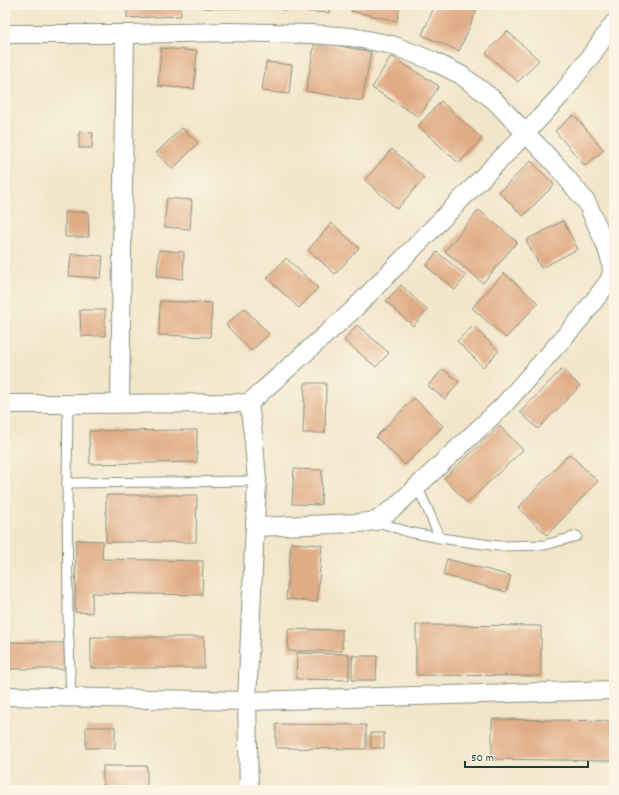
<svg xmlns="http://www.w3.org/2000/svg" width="619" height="795" font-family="Dekko,sans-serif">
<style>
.building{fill:#e0ac85}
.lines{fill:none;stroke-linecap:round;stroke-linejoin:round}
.service-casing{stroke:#88927f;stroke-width:11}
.minor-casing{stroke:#88927f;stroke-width:20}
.service{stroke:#fff;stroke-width:9}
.minor{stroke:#fff;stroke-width:18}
</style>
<rect width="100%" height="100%" fill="#fcf5e5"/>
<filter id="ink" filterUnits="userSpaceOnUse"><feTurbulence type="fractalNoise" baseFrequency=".025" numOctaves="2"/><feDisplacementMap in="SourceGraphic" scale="8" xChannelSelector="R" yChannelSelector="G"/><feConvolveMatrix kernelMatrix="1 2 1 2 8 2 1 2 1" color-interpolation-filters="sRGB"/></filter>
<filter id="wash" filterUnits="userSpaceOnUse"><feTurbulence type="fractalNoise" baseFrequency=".012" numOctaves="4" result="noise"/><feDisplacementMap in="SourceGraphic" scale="16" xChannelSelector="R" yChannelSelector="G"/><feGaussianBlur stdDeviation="0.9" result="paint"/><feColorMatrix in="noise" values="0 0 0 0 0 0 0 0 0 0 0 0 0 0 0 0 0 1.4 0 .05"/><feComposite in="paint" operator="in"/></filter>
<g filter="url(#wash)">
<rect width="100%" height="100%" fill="#f2e6ca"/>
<g id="blocks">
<!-- building -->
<g class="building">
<polygon points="127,5 180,5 181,16 127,18"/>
<polygon points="204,5 267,5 267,9 204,8"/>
<polygon points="282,5 329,5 329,13 282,10"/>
<polygon points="353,5 400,5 397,21 351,11"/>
<polygon points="435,5 479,5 459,51 422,35"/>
<polygon points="507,31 539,60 518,82 486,53"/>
<polygon points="315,41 371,52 362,101 306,91"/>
<polygon points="161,48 197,51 194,89 158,86"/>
<polygon points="391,56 439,86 419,117 372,88"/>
<polygon points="266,62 292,65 289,94 262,91"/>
<polygon points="441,101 482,139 459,163 418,126"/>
<polygon points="574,115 604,150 585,166 555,131"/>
<polygon points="182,128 198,143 173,169 156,153"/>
<polygon points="79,132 93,133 92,148 79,148"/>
<polygon points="392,149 424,178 397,209 365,180"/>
<polygon points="531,161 554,185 523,216 499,192"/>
<polygon points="167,198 192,200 190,229 164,227"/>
<polygon points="479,210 517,242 483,283 445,251"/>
<polygon points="65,212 88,212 89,237 65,237"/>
<polygon points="563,221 578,249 541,268 526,240"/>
<polygon points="332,223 359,248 335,274 308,250"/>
<polygon points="159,250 184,252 183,279 157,277"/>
<polygon points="437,252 466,276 455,290 426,266"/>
<polygon points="71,254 103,256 101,278 69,276"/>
<polygon points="286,258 318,288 299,308 267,278"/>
<polygon points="504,273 538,303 506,338 472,308"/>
<polygon points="401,285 427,310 413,326 386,301"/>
<polygon points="160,301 212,303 210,337 159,335"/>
<polygon points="244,308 269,334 251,351 226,325"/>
<polygon points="80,310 105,310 105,336 81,336"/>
<polygon points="357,325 389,353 376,367 344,340"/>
<polygon points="473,326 499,351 483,367 457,341"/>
<polygon points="443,369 459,382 445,399 428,386"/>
<polygon points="562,369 580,386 538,429 520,412"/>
<polygon points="305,383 326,383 325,433 303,433"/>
<polygon points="414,398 443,426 405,465 376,437"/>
<polygon points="500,426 523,450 467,503 444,478"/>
<polygon points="197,430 197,462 90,464 89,431"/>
<polygon points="569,454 598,481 547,535 518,508"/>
<polygon points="294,469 322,470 321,505 292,504"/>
<polygon points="106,495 197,495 196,542 106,542"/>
<polygon points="76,540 103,541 102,559 203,561 202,595 92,593 92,613 75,612"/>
<polygon points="291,543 322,545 317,602 286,599"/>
<polygon points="447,559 511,576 506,592 443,575"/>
<polygon points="416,625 541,626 541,676 416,675"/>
<polygon points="288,629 342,630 342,651 288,651"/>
<rect x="91" y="637" width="113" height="31"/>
<polygon points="5,642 64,643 65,669 5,669"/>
<polygon points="297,653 349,654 349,680 296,679"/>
<polygon points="352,656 377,656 376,680 352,680"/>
<polygon points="492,719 614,721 614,761 492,759"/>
<polygon points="276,724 366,725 366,749 276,748"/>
<rect x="86" y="727" width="29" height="21"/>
<rect x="371" y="733" width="13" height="15"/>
<rect x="103" y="766" width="44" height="24"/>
</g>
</g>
</g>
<g filter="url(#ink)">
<use href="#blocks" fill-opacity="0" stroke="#88927f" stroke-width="1"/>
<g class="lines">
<!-- service casing -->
<g class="service-casing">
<g id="service">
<polyline points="68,404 67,483 68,619 71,698"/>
<polyline points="67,483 257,481"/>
<polyline points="417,486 428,510 440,538"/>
<polyline points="376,521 408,532 440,538 498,546 545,545 577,536"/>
</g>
</g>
<!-- minor casing -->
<g class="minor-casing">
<g id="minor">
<polyline points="5,34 125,34 230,32 311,34 352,37 392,45 433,61 461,75 494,100 557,166 587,203 605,243 611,261 612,272 609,281 581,318 502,407 395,507 376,521 358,523 255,527"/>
<polyline points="120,403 125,34"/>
<polyline points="5,404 68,404 249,403 352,311 525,134 561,95 593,53 614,23"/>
<polyline points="5,696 247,701 614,690"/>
<polyline points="249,790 247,701 257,481 254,442 249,403"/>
</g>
</g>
<!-- service -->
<use href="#service" class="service"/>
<!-- minor -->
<use href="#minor" class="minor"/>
</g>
</g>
<!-- margin -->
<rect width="619" height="795" fill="none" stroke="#fcf5e5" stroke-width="20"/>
<!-- scale -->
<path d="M465 761v6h123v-6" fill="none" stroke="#1f3d34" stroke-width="2"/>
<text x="471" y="761" font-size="12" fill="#1f3d34" stroke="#fcf5e5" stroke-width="3" paint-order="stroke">50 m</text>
</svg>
